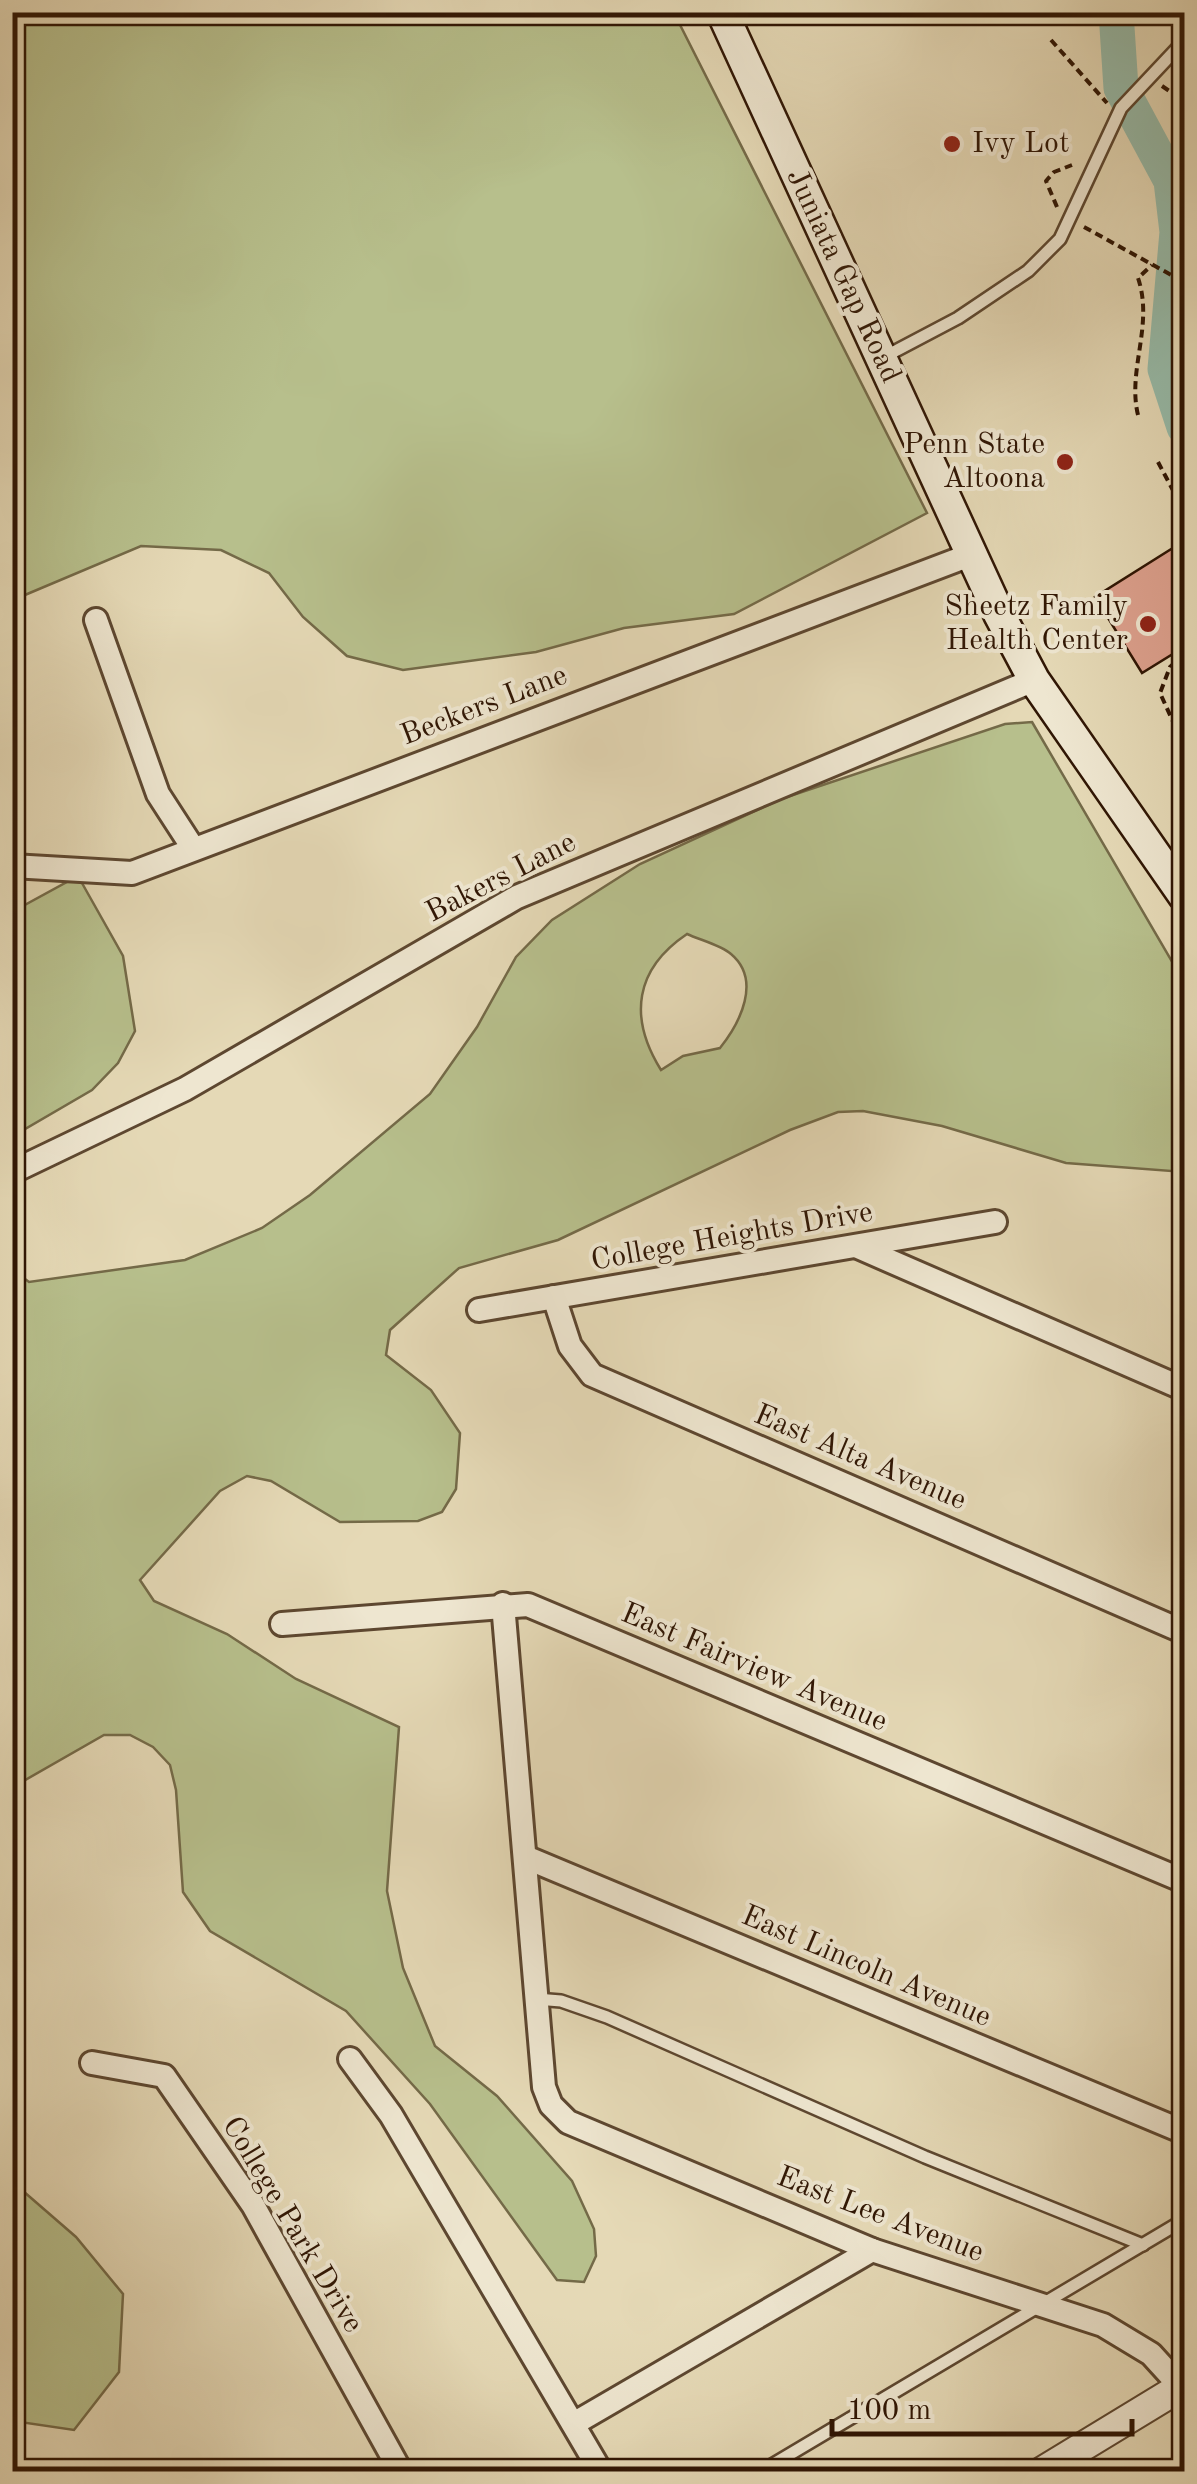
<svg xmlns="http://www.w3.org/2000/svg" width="1197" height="2484" font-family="'Old Standard TT',serif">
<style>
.green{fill:#b7bf8c;stroke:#746a48;stroke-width:2.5;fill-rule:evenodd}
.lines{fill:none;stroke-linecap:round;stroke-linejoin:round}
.river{stroke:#97bba9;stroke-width:35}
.building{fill:#dca08d;stroke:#301604;stroke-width:2.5}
.service-casing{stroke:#5d4730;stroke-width:16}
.minor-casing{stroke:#5d4730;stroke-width:28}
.tertiary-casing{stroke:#5d4730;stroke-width:32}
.secondary-casing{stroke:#301604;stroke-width:35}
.path{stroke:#301604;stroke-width:4;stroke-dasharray:8 5;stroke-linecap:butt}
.service{stroke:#eee6d0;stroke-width:11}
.minor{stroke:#eee6d0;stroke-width:22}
.tertiary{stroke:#eee6d0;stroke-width:28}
.secondary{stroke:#eee6d0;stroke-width:30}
.poi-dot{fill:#8f2418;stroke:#eee6d0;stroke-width:4}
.labels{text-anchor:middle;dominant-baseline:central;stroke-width:8;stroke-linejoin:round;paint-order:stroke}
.poi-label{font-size:30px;fill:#301604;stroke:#eee6d0;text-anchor:end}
.street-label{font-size:30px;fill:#301604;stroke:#eee6d0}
</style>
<rect width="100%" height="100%" fill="#e5d9b6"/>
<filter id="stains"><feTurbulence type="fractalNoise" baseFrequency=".002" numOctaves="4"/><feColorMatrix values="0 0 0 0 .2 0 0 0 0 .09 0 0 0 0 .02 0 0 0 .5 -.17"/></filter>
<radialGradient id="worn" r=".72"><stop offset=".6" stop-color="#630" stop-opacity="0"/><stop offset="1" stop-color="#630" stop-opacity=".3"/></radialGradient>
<!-- green -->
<g class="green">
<polygon points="13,12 674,13 927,513 734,614 624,628 536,652 403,670 347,656 303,617 269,573 221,550 141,546 13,600"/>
<path d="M1032,722L1184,982V1172L1066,1163L942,1126L863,1111L838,1112L790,1130L558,1240L459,1268L390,1330L386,1355L431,1390L460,1433L456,1489L442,1512L418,1521L340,1522L271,1481L247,1476L220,1491L140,1580L154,1601L227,1634L296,1679L399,1727L387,1891L403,1968L435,2046L497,2096L572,2181L594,2229L596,2256L584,2282L557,2280L430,2104L346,2011L210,1931L183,1892L176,1790L170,1765L153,1747L130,1735H104L13,1787V1270L29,1282L185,1260L262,1228L310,1195L430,1094L477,1027L516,957L552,920L640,864L781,799L1005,724ZM687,934C700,940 721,945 731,954C762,980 740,1023 720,1048L683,1056L661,1070C628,1017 635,969 687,934Z"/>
<polygon points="78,876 123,956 135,1031 118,1063 92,1090 13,1136 12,912"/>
<polygon points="23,2191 76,2237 123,2294 119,2372 74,2430 13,2421 12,2197"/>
</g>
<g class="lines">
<!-- river -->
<polyline class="river" points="1116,12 1121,88 1171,181 1177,232 1165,369 1184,427"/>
</g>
<!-- building -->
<polygon class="building" points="1184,541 1184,647 1142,673 1095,597"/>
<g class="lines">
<!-- service casing -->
<g class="service-casing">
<g id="service">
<polyline points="884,357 958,318 1028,271 1060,239 1121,108 1184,41"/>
<polyline points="536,1999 561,2001 607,2017 925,2157 1143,2245"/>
<polyline points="760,2472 1184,2220"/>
</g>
</g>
<!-- minor casing -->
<g class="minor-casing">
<g id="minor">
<polyline points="96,620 158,794 193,848"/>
<polyline points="12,866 132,873 970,555"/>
<polyline points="12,1172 185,1089 517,897 1034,680"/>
<polyline points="858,1247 1184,1389"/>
<polyline points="554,1297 570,1346 592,1375 1184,1632"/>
<polyline points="479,1310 995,1222"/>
<polyline points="503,1604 544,2087 551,2105 568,2122 872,2250 1103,2325 1151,2354 1181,2387"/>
<polyline points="282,1624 528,1605 1184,1881"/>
<polyline points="525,1857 1184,2132"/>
<polyline points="350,2059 391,2115 601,2472"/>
<polyline points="92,2063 164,2076 253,2205 401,2472"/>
<polyline points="575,2423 872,2250"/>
</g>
</g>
<!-- tertiary casing -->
<g class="tertiary-casing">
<polyline id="tertiary" points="1041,2472 1184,2385"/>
</g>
<!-- secondary casing -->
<g class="secondary-casing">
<polyline id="secondary" points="722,12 999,614 1034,680 1184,896"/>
</g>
<!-- path -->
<g class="path">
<polyline points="1051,40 1107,103"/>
<polyline points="1162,86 1184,101"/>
<polyline points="1047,148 1064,142"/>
<polyline points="1057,207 1046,181 1054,172 1072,165"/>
<polyline points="1084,227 1184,282"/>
<polyline points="1179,301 1176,362 1184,389"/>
<path d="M1138,415C1127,370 1154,325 1138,278L1152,265"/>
<polyline points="1158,462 1184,511"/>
<polyline points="1181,739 1160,693 1170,667 1184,654"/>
</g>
<!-- service -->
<use href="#service" class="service"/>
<!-- minor -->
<use href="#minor" class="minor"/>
<!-- tertiary -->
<use href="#tertiary" class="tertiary"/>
<!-- secondary -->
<use href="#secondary" class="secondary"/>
</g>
<!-- markers -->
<g class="poi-dot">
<circle cx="952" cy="144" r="10"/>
<circle cx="1065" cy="462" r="10"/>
<circle cx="1148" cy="624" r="10"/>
</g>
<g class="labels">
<!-- poi labels -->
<g class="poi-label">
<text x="972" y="144" text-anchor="start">Ivy Lot</text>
<text x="1045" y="445">Penn State<tspan x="1045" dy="34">Altoona</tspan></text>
<text x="1128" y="607">Sheetz Family<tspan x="1128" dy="34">Health Center</tspan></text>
</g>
<!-- street labels -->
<g class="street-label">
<text transform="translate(843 276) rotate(65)">Juniata Gap Road</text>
<text transform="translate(484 706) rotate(-21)">Beckers Lane</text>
<text transform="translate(501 878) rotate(-27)">Bakers Lane</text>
<text transform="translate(732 1237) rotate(-10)">College Heights Drive</text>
<text transform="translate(860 1458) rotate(23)">East Alta Avenue</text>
<text transform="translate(754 1668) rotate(23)">East Fairview Avenue</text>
<text transform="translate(866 1967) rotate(23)">East Lincoln Avenue</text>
<text transform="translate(880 2215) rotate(21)">East Lee Avenue</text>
<text transform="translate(292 2225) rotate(59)">College Park Drive</text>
</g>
</g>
<!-- margin -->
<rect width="1197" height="2484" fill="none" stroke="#e5d9b6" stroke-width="50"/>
<rect x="15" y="15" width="1167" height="2454" fill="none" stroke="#301604" stroke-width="5"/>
<rect x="25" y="25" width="1147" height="2434" fill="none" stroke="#301604" stroke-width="2.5"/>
<!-- scale -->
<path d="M832 2419v15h300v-15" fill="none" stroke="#301604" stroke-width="5"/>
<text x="847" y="2419" font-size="30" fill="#301604" stroke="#eee6d0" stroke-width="8" paint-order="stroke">100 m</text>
<rect width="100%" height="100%" filter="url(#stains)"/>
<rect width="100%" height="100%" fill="url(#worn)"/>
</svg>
